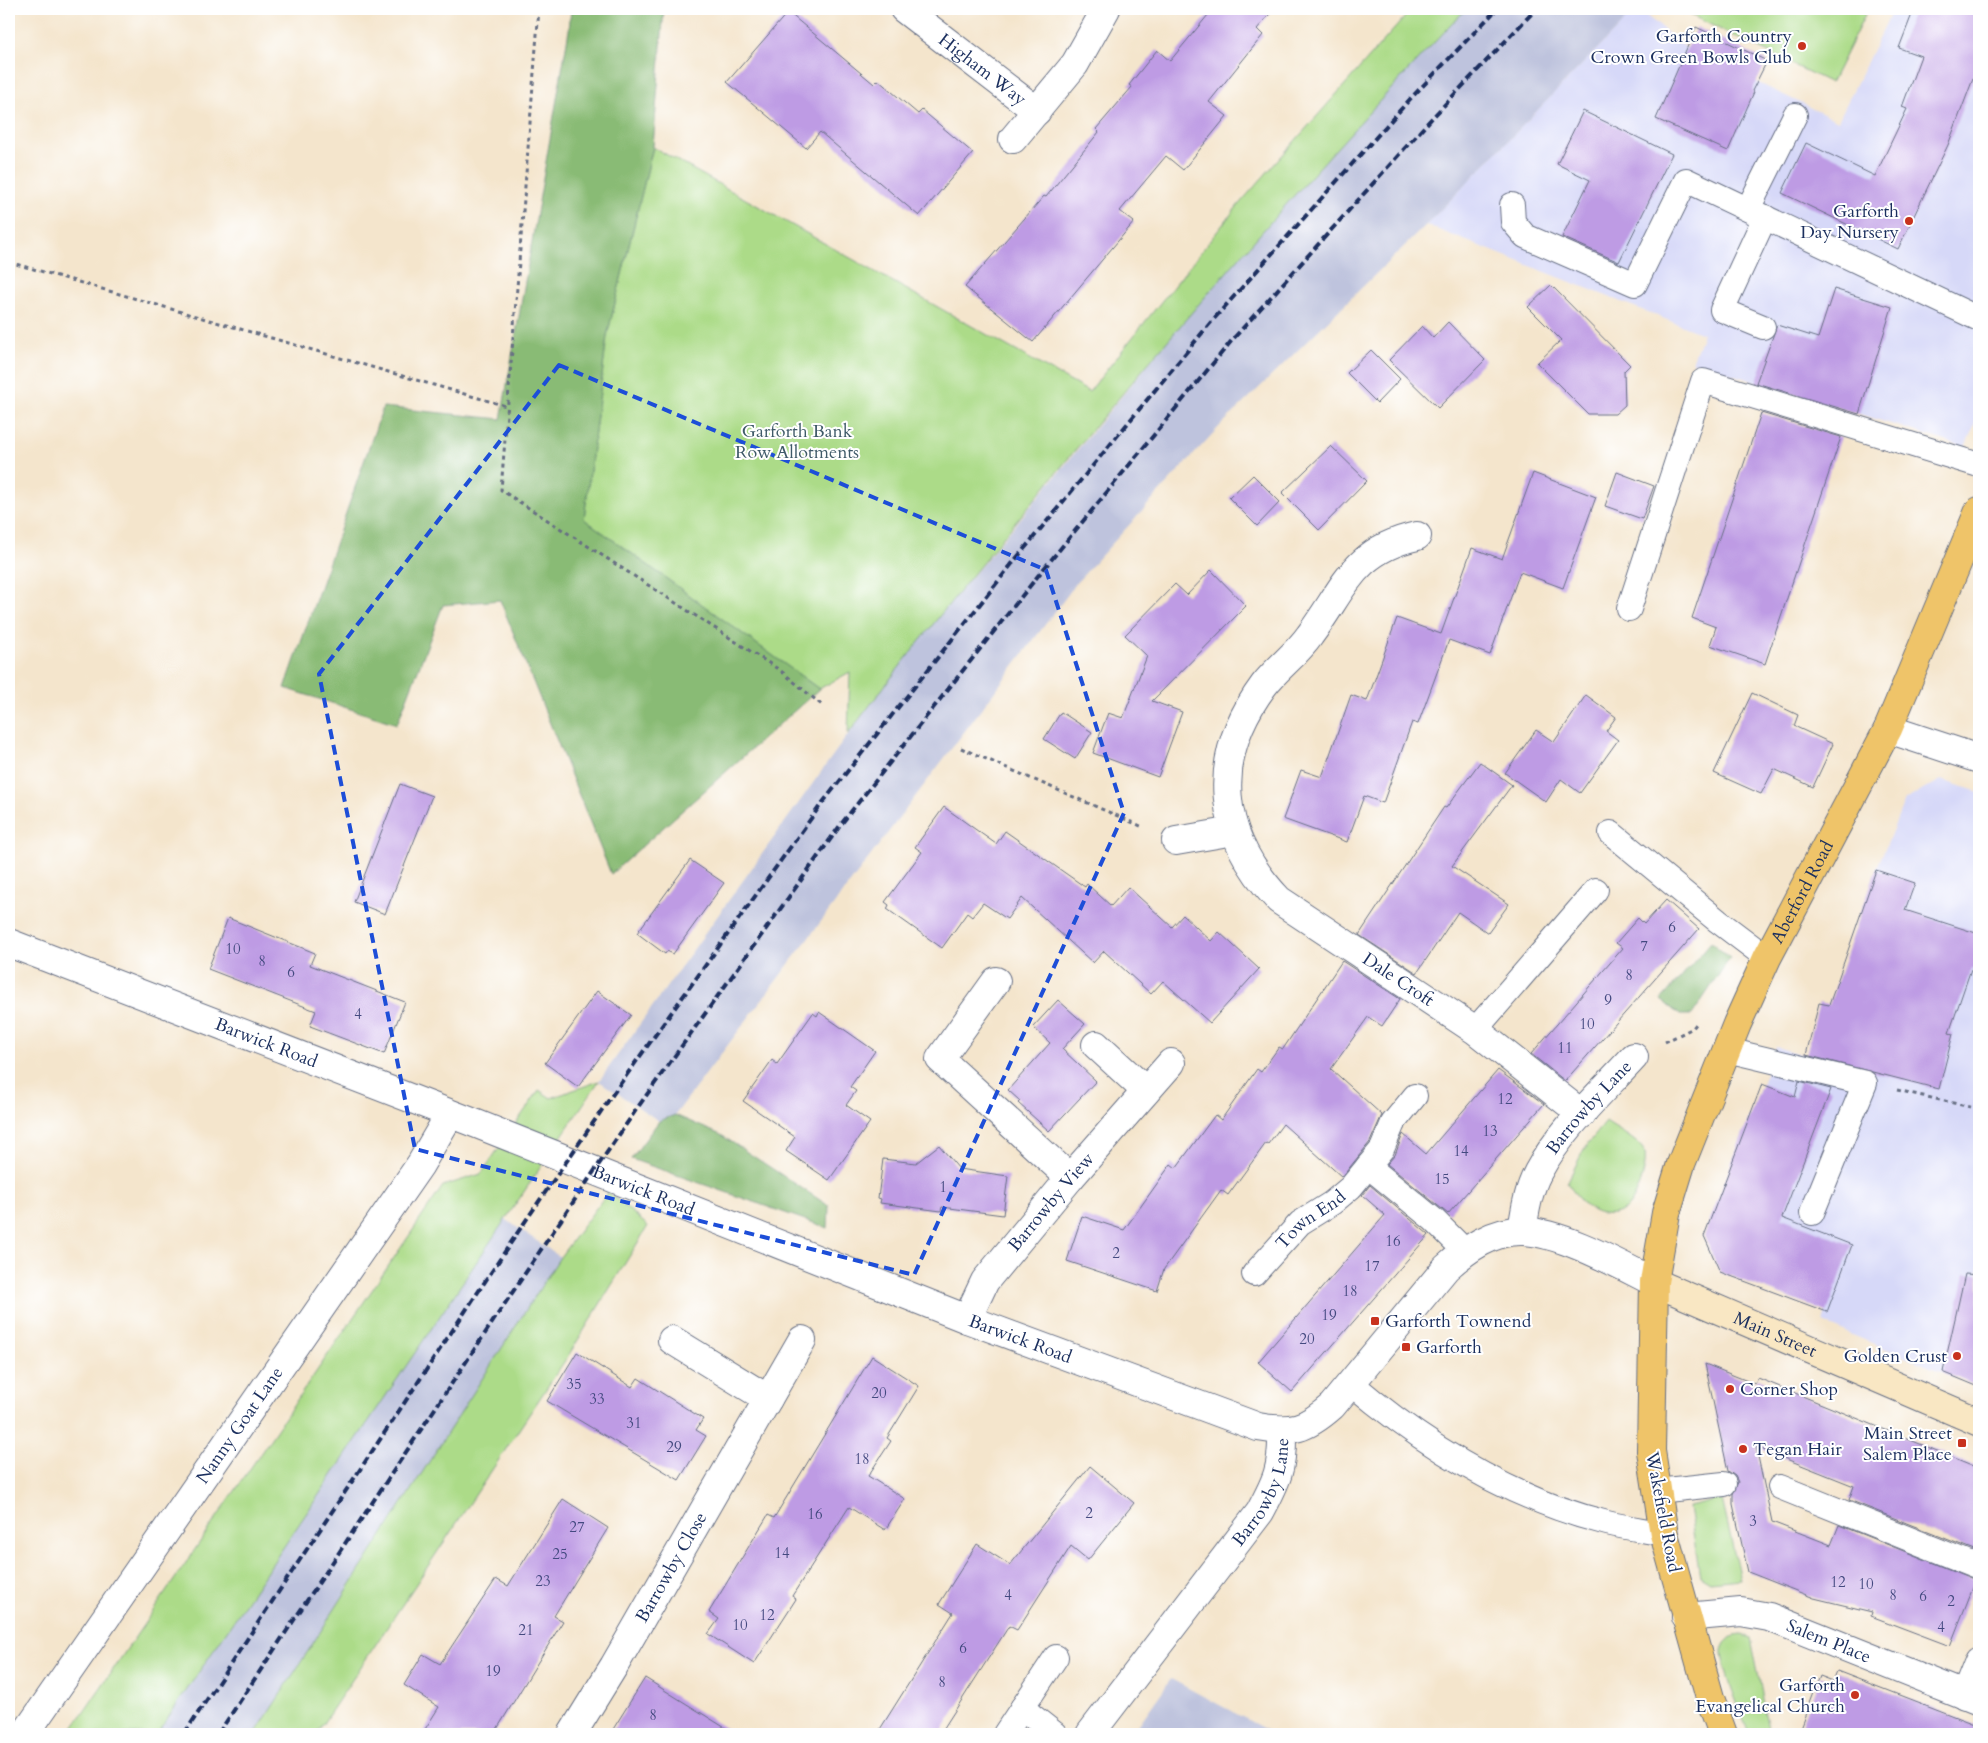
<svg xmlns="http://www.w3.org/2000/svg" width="1988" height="1743" font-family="Cardo,serif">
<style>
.built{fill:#d6d8f8}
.industrial{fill:#bec3dd}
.green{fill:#acdb88;stroke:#648573}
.forest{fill:#89bb74;stroke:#527569}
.building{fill:#be9be4}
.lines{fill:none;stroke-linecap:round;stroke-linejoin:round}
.service-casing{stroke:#676f84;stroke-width:26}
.minor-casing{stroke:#676f84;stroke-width:30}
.tertiary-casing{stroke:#676f84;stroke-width:30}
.secondary-casing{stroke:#676f84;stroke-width:30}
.primary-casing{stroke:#676f84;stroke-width:30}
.path{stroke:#676f84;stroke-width:3;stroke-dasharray:4 4;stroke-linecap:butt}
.service{stroke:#fff;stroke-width:24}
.minor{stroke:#fff;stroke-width:28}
.tertiary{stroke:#fff;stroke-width:28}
.secondary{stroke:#f9e7c3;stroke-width:28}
.primary{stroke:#efc469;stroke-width:28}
.rail{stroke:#1b2f5e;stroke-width:4;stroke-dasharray:8 4;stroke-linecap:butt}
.marked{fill:none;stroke:#1d4ed8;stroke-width:4;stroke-dasharray:10 6;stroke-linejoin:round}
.poi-dot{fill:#c8321e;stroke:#fff;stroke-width:2}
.labels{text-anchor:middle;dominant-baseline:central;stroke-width:4;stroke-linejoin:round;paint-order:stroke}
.number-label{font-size:15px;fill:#444a80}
.poi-label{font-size:18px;fill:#1b2f5e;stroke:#fff;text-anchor:end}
.street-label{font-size:18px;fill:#1b2f5e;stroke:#fff}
.park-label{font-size:18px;fill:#3f5a68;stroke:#fff}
</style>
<rect width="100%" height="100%" fill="#fff"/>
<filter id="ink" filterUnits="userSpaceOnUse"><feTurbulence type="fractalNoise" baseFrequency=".02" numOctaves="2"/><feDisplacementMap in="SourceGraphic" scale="10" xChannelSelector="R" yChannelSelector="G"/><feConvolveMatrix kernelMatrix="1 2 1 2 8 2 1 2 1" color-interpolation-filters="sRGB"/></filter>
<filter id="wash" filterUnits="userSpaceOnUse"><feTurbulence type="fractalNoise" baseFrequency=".0096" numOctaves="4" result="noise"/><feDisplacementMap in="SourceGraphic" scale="20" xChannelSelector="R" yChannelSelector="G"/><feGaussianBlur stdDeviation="1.12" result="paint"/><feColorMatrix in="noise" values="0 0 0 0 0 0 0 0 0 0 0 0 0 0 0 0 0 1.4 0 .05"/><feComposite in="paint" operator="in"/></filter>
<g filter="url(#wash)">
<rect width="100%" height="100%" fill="#f4e5cc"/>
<!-- built -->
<g class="built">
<polygon points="1636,9 1638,9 1688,49 1838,121 1893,9 1979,9 1979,414 1965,447 1692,362 1703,334 1426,225"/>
<polygon points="1941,780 1979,792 1979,1387 1823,1323 1826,1312 1720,1272 1708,1245 1714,1230 1707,1227 1776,1047 1806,1056 1819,1003 1829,1006 1876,870 1905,800"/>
</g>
<!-- industrial -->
<g class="industrial">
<polygon points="1466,9 1636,9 1426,225 1218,428 1078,581 675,1115 659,1121 599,1081 836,751 914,647 1209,291 1386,93"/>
<polygon points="505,1219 560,1257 255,1734 157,1734"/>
<polygon points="1171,1679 1274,1734 1132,1734"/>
</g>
<!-- green -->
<g class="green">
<path d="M1412,9H1466C1338,143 1216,282 1097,424C1012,526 928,628 848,734L850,672L819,689L584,519L607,336L653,147L1089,392L1240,203Z"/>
<polygon points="1678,9 1868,9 1831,83"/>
<polygon points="599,1081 157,1734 69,1734 443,1186 481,1174 539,1090 551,1098"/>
<path d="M1606,1122C1616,1129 1637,1140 1643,1149C1651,1159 1637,1197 1629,1206C1620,1215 1604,1217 1593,1211C1582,1206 1575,1193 1567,1183L1584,1149Z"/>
<polygon points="608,1192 648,1226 570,1353 316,1734 255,1734 560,1257"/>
<polygon points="1722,1499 1740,1579 1710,1582 1700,1576 1689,1507"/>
<path d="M1742,1635L1751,1638L1770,1734H1749C1743,1718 1721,1665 1722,1651C1724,1640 1732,1636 1742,1635Z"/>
</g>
<!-- forest -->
<g class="forest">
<polygon points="571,9 664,9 653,147 607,336 584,519 819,689 611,874 500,600 443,605 397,724 285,688 383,407 501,419 569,30"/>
<polygon points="1711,942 1730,958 1692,1015 1680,1015 1661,1000"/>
<polygon points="675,1115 721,1135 829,1206 828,1228 631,1159 659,1121"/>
</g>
<g id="blocks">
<!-- building -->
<g class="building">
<polygon points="1213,9 1274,9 1257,29 1263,35 1209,102 1227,116 1183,170 1166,156 1120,211 1134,222 1033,342 965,287 1044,196 1046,197 1099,132 1096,129 1132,87 1129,85 1157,50 1170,61"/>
<polygon points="1914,9 1979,9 1979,63 1948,145 1898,249 1782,193 1806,143 1875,176 1907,109 1902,107 1921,56 1899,48"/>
<polygon points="788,12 874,84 878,80 918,114 922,110 973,153 919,216 820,132 806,148 727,82"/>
<polygon points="1696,27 1767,61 1752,91 1754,92 1728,151 1656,119"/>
<polygon points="1583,111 1672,154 1619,262 1562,237 1590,180 1557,164"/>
<polygon points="1551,285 1630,365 1624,371 1625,405 1615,414 1588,414 1537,363 1561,340 1528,307"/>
<polygon points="1834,289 1892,307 1859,414 1756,383 1777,325 1818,338"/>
<polygon points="1448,322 1485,360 1438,408 1389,360 1422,326 1433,338"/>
<polygon points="1371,350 1400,379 1377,403 1347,373"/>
<polygon points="1761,413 1841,437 1765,664 1710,645 1716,627 1692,618"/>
<polygon points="1331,446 1367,481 1319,530 1282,493"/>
<polygon points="1617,472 1654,486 1642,519 1605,506"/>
<polygon points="1533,473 1596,497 1563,588 1520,572 1490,655 1449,640 1418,724 1412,722 1383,803 1364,796 1347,842 1283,819 1301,770 1322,777 1351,695 1367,701 1397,618 1441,634 1472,548 1502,559"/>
<polygon points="1253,475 1280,502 1257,526 1229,498"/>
<polygon points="1211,570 1246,606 1152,701 1182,712 1158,777 1093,753 1108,713 1123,718 1147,656 1125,635 1175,584 1187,595"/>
<polygon points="1752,693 1798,715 1794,726 1833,744 1813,787 1774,769 1761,794 1714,773"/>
<polygon points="1586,695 1616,717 1606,731 1618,740 1580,793 1561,779 1546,802 1505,773 1536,730 1554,742"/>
<polygon points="1061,712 1092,732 1075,759 1044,739"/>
<polygon points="1480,762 1512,785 1452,866 1509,904 1488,933 1458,912 1417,973 1359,935 1444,807 1446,808"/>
<polygon points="400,784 432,796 385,914 354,902"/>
<polygon points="944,807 996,844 1005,831 1085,887 1087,884 1111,906 1128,887 1172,927 1183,915 1211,941 1219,932 1259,969 1210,1023 1163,981 1151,994 1104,951 1093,963 1022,898 1007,919 983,903 972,917 967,913 942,948 887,909 889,905 885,902 922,852 915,847"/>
<polygon points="690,860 724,883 673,954 667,951 665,954 637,933"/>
<polygon points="1876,870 1915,883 1905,910 1979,934 1979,971 1971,969 1949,1033 1953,1034 1939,1089 1806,1055 1819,1003 1829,1005"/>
<polygon points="1666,900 1699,929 1565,1081 1531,1054 1623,948 1616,943 1638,918 1644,924"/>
<polygon points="228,918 315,953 310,965 405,1002 384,1054 310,1026 316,1011 208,969"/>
<polygon points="1342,961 1400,999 1382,1026 1368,1017 1331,1069 1382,1115 1370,1142 1342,1177 1283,1124 1268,1144 1266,1143 1228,1195 1221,1190 1164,1269 1157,1291 1067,1261 1082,1216 1124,1230 1171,1164 1176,1168 1215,1115 1221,1120 1257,1069 1261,1072 1279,1047 1283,1049"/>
<polygon points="597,991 631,1015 578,1087 545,1063"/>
<polygon points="1058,1000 1085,1024 1062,1049 1096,1081 1049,1131 1018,1103 1020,1101 1008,1090 1050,1043 1033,1027"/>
<polygon points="819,1012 875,1051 850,1087 856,1091 846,1105 870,1122 829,1180 786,1151 795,1137 743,1101 772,1060 777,1064 813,1013 817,1016"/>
<polygon points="1498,1070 1544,1104 1448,1214 1387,1164 1395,1155 1403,1134 1426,1154"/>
<polygon points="1799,1081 1831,1089 1782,1218 1852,1245 1827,1312 1720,1272 1704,1236 1762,1084 1795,1097"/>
<polygon points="939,1145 959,1169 1008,1176 1003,1215 942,1207 941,1211 880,1203 881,1199 878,1198 883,1159 916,1163"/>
<polygon points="1370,1185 1429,1235 1292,1392 1258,1362 1385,1215 1362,1195"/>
<polygon points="1965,1274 1979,1275 1979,1387 1943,1372"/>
<polygon points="577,1352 632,1387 638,1378 703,1419 696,1430 706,1436 679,1480 547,1401"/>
<polygon points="872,1356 919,1386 887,1438 891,1441 868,1476 905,1499 885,1530 849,1507 792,1596 796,1599 754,1664 708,1634 719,1619 709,1612 768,1515 774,1518"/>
<polygon points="1705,1364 1755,1384 1758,1378 1979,1468 1979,1552 1849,1500 1854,1486 1756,1447 1772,1522 1831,1545 1839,1525 1976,1580 1950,1646 1871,1616 1872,1612 1814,1598 1748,1572 1733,1504 1733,1494 1738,1482 1735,1476 1728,1471"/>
<polygon points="1090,1466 1134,1503 1088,1560 1071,1546 1017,1630 1009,1626 940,1734 877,1734 953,1613 939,1604 977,1544 1010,1565"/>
<polygon points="563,1499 608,1528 554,1616 563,1621 494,1734 422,1734 439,1707 404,1685 423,1654 440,1664 496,1579 508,1586"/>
<polygon points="1837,1671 1979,1726 1979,1734 1798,1734 1820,1676 1833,1681"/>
<polygon points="645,1678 735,1734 610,1734"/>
</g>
</g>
</g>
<g filter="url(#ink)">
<use href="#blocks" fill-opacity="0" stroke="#676f84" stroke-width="1"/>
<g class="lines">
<!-- service casing -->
<g class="service-casing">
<g id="service">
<polyline points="1512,205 1513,222 1525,236 1635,284 1686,180 1979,319"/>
<polyline points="1748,209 1795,115"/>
<polyline points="1763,327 1722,310 1765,217"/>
<polyline points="1629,609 1703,381 1979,465"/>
<polyline points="1611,833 1718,921 1767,958"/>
<polyline points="1475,1030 1596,890"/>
<polyline points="1727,1050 1865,1083 1812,1213"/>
<polyline points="1368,1166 1434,1220 1465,1251"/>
<path id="s1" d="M1254,1274L1300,1223L1332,1203L1351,1187L1382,1149L1393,1123L1415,1096"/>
<path d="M1351,1383C1426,1447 1510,1499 1607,1523C1626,1528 1645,1530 1664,1534"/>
<polyline points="1780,1487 1979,1567"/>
<polyline points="1657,1491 1724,1484"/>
<polyline points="1022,1708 1055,1734"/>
<polyline points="1005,1734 1056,1657"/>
</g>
</g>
<!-- minor casing -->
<g class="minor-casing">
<g id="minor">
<path id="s2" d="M904,9L1037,111"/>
<polyline points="1013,139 1075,64 1106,9"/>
<path id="s3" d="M1417,536C1353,550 1345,588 1310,635C1297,654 1278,667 1264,685C1209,759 1217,835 1279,900L1475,1030L1582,1114"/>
<polyline points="1888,729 1979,759"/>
<polyline points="1176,841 1234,831"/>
<polyline points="996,981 940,1059 1070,1178"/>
<polyline points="1096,1045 1146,1091"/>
<path id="s4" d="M1522,1231C1525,1211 1528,1191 1538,1172C1561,1129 1601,1093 1634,1057"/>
<path id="s5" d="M967,1319L985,1281L1070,1178L1171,1063"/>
<polyline points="672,1340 768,1399"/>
<path id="s6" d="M1686,1617L1741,1612L1769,1617L1979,1701"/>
<polyline points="1965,1696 1979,1661"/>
<path id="s7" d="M25,1734L420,1165L450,1114"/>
<path id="s8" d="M572,1734L614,1666L802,1340"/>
<path id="s9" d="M1090,1734L1260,1512C1277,1480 1283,1468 1282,1431"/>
</g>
</g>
<!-- tertiary casing -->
<g class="tertiary-casing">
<g id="tertiary">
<path id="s10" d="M9,943L477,1124L967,1319L1258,1427C1292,1433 1306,1429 1332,1406L1446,1268C1467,1249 1493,1230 1523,1231C1563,1233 1618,1264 1654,1282"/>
</g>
</g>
<!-- secondary casing -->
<g class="secondary-casing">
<g id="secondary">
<path id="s11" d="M1654,1282L1979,1422"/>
</g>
</g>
<!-- primary casing -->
<g class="primary-casing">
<g id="primary">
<path id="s12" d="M1723,1734L1710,1698L1664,1534L1651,1451L1654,1282L1666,1213L1681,1164L1737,1024L1767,958L1888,729L1979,511"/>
</g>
</g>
<!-- path -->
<g class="path">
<polyline points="539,9 501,490 781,671 823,706"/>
<polyline points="9,262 506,406"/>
<polyline points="961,748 1143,827"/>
<polyline points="1665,1042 1693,1028 1696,1024"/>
<polyline points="1897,1090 1979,1109"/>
</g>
<!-- service -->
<use href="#service" class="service"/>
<!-- minor -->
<use href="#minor" class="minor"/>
<!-- tertiary -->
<use href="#tertiary" class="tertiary"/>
<!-- secondary -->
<use href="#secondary" class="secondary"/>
<!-- primary -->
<use href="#primary" class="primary"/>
<!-- rail -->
<g class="rail">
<polyline points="184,1734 520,1229 615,1091 820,806 1015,560 1212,321 1411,98 1497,9"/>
<polyline points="218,1734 544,1245 638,1107 842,823 1037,577 1233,339 1432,118 1536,9"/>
</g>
</g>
</g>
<!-- marked area -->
<path class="marked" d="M559,365L1046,570L1124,813L914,1275L415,1149L319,674Z"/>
<!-- markers -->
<g class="poi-dot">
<circle cx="1802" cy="46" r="5"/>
<circle cx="1909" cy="221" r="5"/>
<rect x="1370" y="1316" width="10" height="10" rx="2.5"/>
<rect x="1401" y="1342" width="10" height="10" rx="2.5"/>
<circle cx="1957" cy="1356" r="5"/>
<circle cx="1730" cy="1389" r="5"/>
<rect x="1957" y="1438" width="10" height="10" rx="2.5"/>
<circle cx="1743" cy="1449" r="5"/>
<circle cx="1855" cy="1695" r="5"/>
</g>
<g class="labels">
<!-- number labels -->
<g class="number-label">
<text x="1672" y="927">6</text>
<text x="1644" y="946">7</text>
<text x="233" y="949">10</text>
<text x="262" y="961">8</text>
<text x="291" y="972">6</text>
<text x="1629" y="975">8</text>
<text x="1608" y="1000">9</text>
<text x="358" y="1014">4</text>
<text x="1587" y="1024">10</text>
<text x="1565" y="1048">11</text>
<text x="1505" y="1099">12</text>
<text x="1490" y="1131">13</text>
<text x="1461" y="1151">14</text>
<text x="1442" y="1179">15</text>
<text x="943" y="1187">1</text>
<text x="1393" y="1241">16</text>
<text x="1116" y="1253">2</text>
<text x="1372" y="1266">17</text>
<text x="1350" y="1291">18</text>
<text x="1329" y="1315">19</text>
<text x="1307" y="1339">20</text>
<text x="574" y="1384">35</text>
<text x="879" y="1393">20</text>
<text x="597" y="1399">33</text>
<text x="634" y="1423">31</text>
<text x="674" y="1447">29</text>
<text x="862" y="1459">18</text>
<text x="1089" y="1513">2</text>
<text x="815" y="1514">16</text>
<text x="1753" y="1521">3</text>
<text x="577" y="1527">27</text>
<text x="782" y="1553">14</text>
<text x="560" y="1554">25</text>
<text x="543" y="1581">23</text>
<text x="1838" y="1582">12</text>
<text x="1866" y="1584">10</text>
<text x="1008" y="1595">4</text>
<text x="1893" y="1595">8</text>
<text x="1923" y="1596">6</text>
<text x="1951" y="1601">2</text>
<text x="767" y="1615">12</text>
<text x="740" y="1625">10</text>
<text x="1941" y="1627">4</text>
<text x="526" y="1630">21</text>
<text x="963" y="1648">6</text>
<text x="493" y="1671">19</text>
<text x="942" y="1682">8</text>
<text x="653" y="1715">8</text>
</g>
<!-- poi labels -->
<g class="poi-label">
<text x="1792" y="36">Garforth Country<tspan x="1792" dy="21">Crown Green Bowls Club</tspan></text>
<text x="1899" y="211">Garforth<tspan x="1899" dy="21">Day Nursery</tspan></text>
<text x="1385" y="1321" text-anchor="start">Garforth Townend</text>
<text x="1416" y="1347" text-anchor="start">Garforth</text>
<text x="1947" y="1356">Golden Crust</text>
<text x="1740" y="1389" text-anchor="start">Corner Shop</text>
<text x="1952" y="1433">Main Street<tspan x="1952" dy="21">Salem Place</tspan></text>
<text x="1753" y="1449" text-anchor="start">Tegan Hair</text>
<text x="1845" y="1685">Garforth<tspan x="1845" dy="21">Evangelical Church</tspan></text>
</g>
<!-- street labels -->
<g class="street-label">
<text stroke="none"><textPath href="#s2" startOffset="99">Higham Way</textPath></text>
<text stroke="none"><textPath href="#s12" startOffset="881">Aberford Road</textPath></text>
<text stroke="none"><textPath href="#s3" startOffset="600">Dale Croft</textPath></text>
<text stroke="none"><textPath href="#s10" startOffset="276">Barwick Road</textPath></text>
<text stroke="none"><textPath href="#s4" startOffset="144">Barrowby Lane</textPath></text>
<text stroke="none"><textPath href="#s10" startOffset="681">Barwick Road</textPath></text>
<text stroke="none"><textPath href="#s5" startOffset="145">Barrowby View</textPath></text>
<text stroke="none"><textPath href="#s1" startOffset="79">Town End</textPath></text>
<text stroke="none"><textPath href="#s11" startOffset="132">Main Street</textPath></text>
<text stroke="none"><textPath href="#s10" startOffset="1086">Barwick Road</textPath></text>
<text stroke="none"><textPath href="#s7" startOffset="376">Nanny Goat Lane</textPath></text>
<text stroke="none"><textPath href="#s9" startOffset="299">Barrowby Lane</textPath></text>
<text transform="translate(1663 1512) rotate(79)">Wakefield Road</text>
<text stroke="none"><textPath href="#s8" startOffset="194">Barrowby Close</textPath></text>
<text stroke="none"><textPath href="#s6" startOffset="148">Salem Place</textPath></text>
</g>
<!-- park labels -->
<g class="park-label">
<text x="797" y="431">Garforth Bank<tspan x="797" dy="21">Row Allotments</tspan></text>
</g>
</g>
<!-- margin -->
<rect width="1988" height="1743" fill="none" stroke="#fff" stroke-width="30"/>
</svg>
